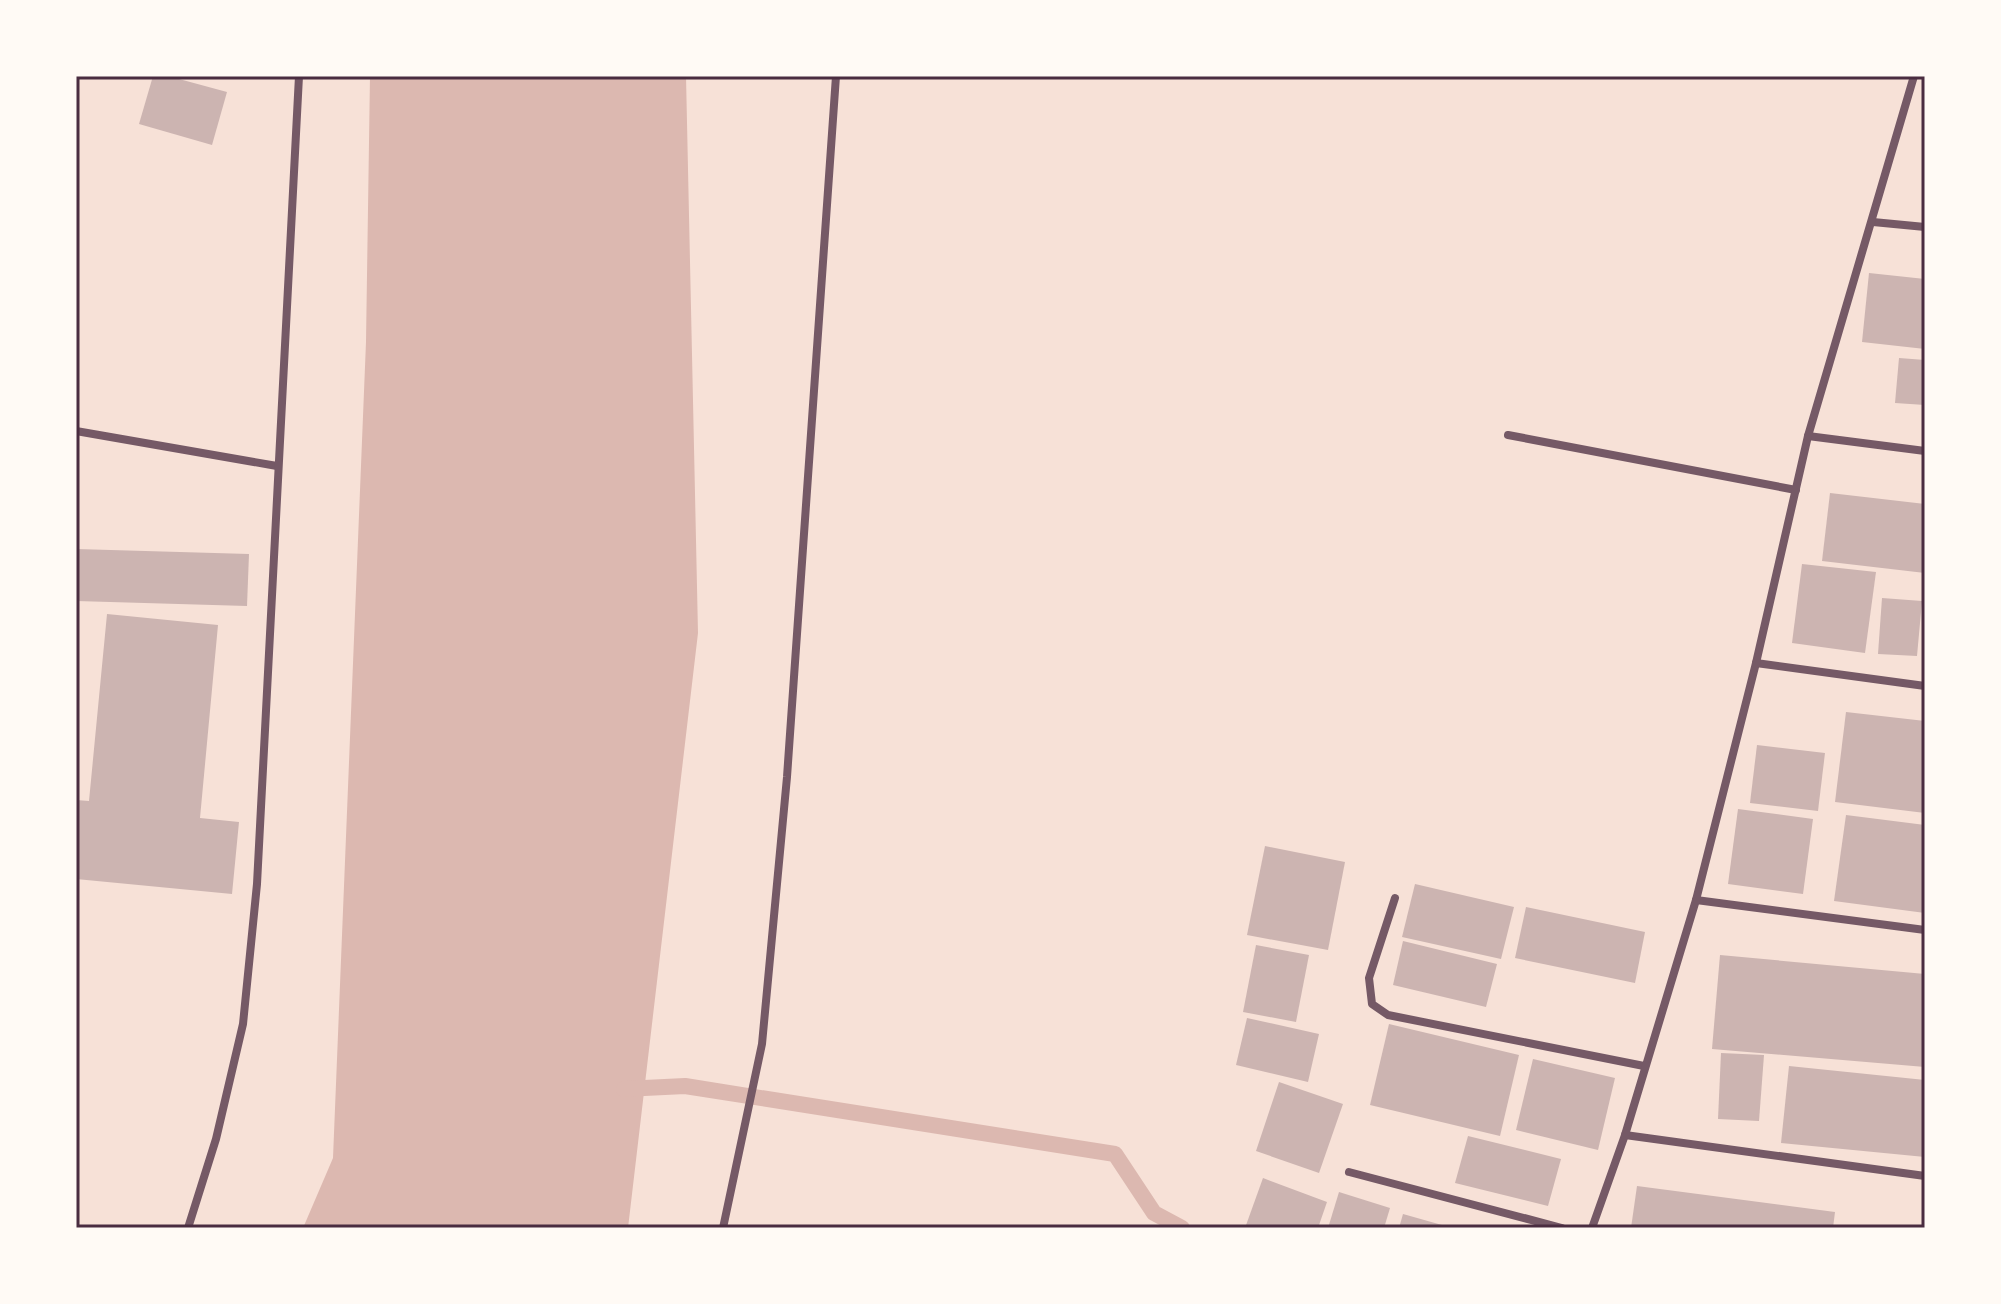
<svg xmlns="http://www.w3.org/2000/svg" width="2001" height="1304" font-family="Manrope,sans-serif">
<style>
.water{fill:#dcb8b0}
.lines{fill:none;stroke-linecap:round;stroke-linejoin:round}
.stream{stroke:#dcb8b0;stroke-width:16}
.building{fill:#ccb4b1}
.minor{stroke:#755966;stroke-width:8}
.neatline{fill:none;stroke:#4a2c40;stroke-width:3}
</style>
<rect width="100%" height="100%" fill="#f7e1d7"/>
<!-- water -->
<polygon class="water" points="370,76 686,76 698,633 628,1228 303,1228 333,1158 366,342"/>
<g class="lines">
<!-- stream -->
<polyline class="stream" points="624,1089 685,1086 1115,1154 1154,1213 1182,1228"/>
</g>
<!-- building -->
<g class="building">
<polygon points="153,76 168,76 227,92 212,145 139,124"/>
<polygon points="1869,273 1925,279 1925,349 1862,342"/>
<polygon points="1899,358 1925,360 1925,405 1895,403"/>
<polygon points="1830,493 1925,504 1925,573 1822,561"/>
<polygon points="76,549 249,554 247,606 76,601"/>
<polygon points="1802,564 1876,572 1865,653 1792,643"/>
<polygon points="1882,598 1922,601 1917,656 1878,654"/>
<polygon points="107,614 218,625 200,818 239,822 232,894 76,879 76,800 89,801"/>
<polygon points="1846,712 1925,721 1925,813 1835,802"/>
<polygon points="1757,745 1825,753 1818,811 1750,803"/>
<polygon points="1738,809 1813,819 1803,894 1728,884"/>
<polygon points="1846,815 1925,825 1925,913 1834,901"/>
<polygon points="1265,846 1345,862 1328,950 1247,935"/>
<polygon points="1415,884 1514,907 1501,959 1402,937"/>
<polygon points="1526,907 1645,932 1635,983 1515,958"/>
<polygon points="1403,941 1497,964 1486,1007 1393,985"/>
<polygon points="1256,945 1309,955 1296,1022 1243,1012"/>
<polygon points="1720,955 1925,974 1925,1067 1712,1049"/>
<polygon points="1247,1018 1319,1034 1308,1082 1236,1065"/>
<polygon points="1389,1024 1519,1055 1500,1136 1370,1105"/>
<polygon points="1721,1053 1764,1055 1759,1121 1718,1119"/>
<polygon points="1533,1059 1615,1078 1598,1150 1516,1130"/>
<polygon points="1789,1066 1925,1080 1925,1157 1781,1143"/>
<polygon points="1279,1082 1343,1104 1319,1173 1256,1151"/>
<polygon points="1468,1136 1561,1159 1548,1206 1455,1183"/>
<polygon points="1263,1178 1327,1202 1318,1228 1245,1228"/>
<polygon points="1637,1186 1835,1212 1833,1228 1631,1228"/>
<polygon points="1339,1192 1390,1208 1384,1228 1328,1228"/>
<polygon points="1403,1214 1449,1227 1449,1228 1399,1228"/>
</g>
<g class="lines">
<!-- minor -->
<g class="minor">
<polyline points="1873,222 1925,227"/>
<polyline points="76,431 277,466"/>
<polyline points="1508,435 1796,490"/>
<polyline points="1808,436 1925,451"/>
<polyline points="1756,663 1925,686"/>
<polyline points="1395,898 1369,978 1372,1004 1388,1015 1644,1066"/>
<polyline points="1696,900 1925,930"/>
<polyline points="1625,1135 1925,1176"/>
<polyline points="1349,1172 1562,1228"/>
<polyline points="188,1228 216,1139 243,1024 257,884 299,76"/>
<polyline points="723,1228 762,1044 787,777 836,76"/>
<polyline points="1592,1228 1625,1135 1696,900 1756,663 1808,436 1914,76"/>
</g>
</g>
<!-- border -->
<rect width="2001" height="1304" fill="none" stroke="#fffaf5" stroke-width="156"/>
<rect x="78" y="78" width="1845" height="1148" class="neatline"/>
</svg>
